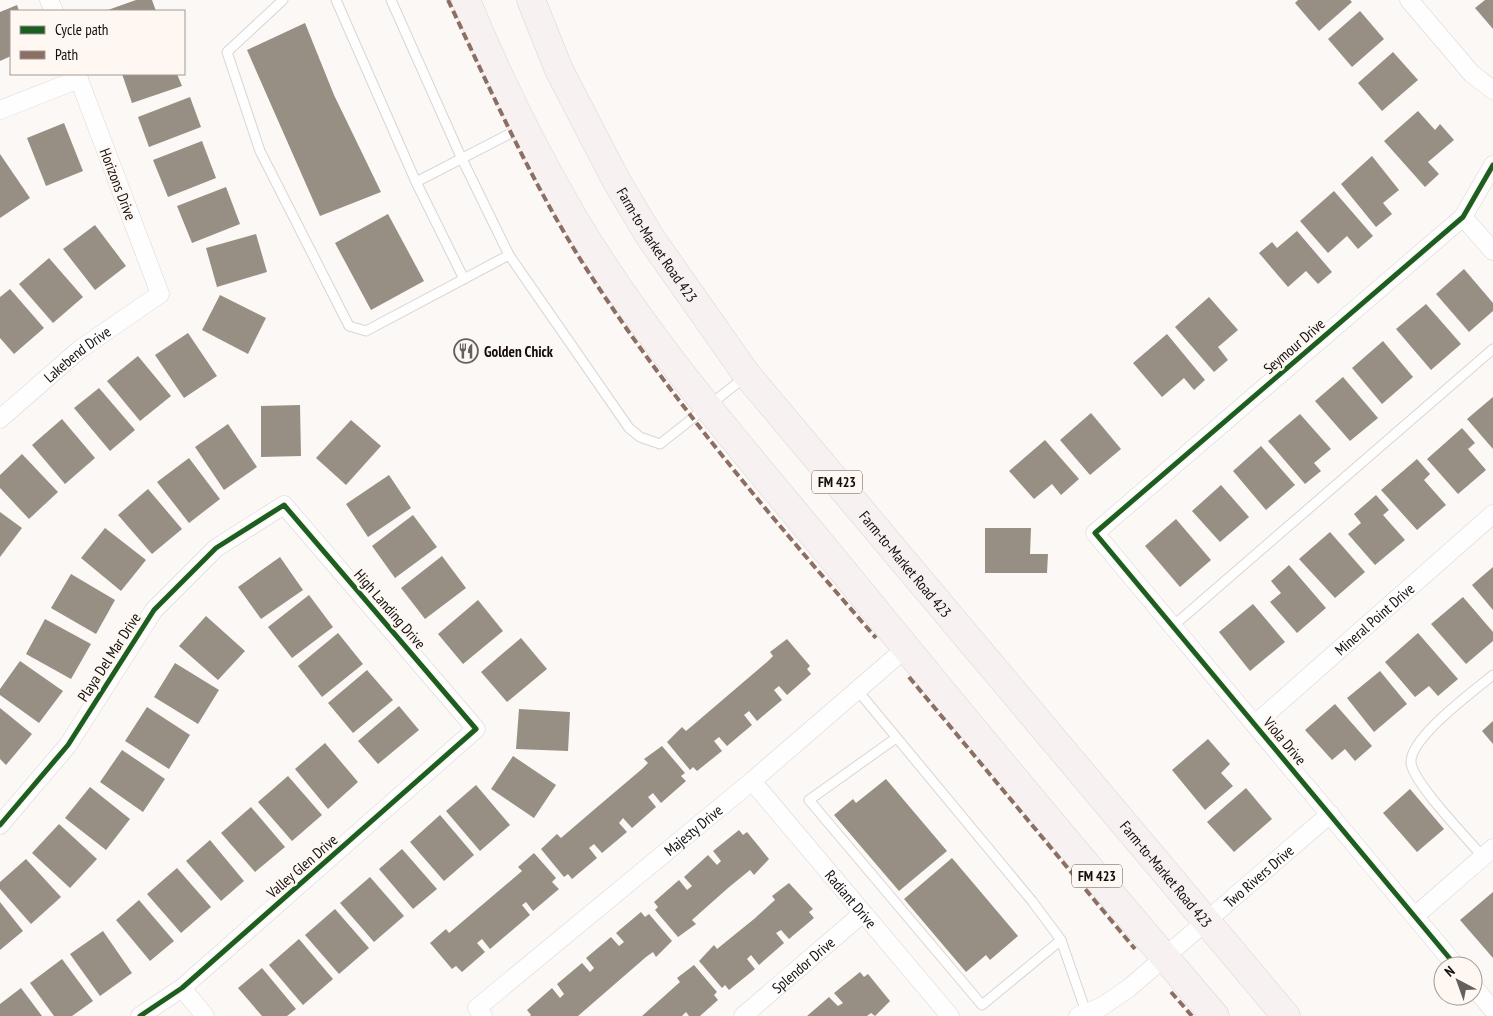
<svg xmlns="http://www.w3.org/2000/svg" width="1493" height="1016" font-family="'PT Sans Narrow',sans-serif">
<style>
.building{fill:#978f84}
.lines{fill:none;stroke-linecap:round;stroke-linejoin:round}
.lane-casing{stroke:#d9d5d3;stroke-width:11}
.street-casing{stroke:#d9d5d3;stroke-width:19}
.primary-casing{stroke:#d7d6d4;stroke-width:29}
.lane{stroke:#fefefe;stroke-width:9}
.street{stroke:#fefefe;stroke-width:18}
.primary{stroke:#f8f1f2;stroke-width:28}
.quiet{stroke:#8d6e63;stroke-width:4;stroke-dasharray:8 4;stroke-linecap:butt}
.cycleway-casing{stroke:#fef7f2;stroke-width:8}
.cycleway{stroke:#1b5e20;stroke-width:5}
.labels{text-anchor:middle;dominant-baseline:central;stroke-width:5;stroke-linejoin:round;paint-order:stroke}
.shield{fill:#fef7f2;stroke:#595451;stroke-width:1}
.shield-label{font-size:14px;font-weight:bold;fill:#120e0c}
.street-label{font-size:15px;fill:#120e0c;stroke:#fef7f2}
.poi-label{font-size:15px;font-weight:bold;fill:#120e0c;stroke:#fef7f2;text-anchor:start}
</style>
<rect width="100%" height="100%" fill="#fbf8f5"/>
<!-- building -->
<g class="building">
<polygon points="136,0 152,0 156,11 105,11"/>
<polygon points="1298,0 1350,0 1352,2 1319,31 1295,3"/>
<polygon points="1485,0 1493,0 1493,29 1475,8"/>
<polygon points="17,5 19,11 11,11 11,56 0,61 0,12"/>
<polygon points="1360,11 1384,39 1352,67 1328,39"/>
<polygon points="305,23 334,95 381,192 320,216 247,50"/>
<polygon points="1393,52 1418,80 1382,111 1358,83"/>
<polygon points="122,74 177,74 182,86 132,103"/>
<polygon points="190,97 201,127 149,147 138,117"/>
<polygon points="1418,111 1435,130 1440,124 1454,140 1428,162 1439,174 1425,187 1384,141"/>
<polygon points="64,123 83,171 46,186 27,138"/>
<polygon points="202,141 216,178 168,197 153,160"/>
<polygon points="0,154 30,198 0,218"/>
<polygon points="1372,156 1399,190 1383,203 1392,214 1376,227 1341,184"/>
<polygon points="226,187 240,224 192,243 177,206"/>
<polygon points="1334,191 1373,236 1358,249 1347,236 1328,253 1300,221"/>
<polygon points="388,214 424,281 371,310 335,243"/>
<polygon points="95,225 126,266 95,290 63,249"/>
<polygon points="1297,231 1332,272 1318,284 1306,271 1288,287 1259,253 1272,242 1277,248"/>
<polygon points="256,234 267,272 217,287 206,248"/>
<polygon points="49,258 83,297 53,323 19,284"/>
<polygon points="1464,269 1493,303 1493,311 1469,332 1436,294"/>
<polygon points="10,289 44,328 14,354 0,338 0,297"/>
<polygon points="220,295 266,318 248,354 202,330"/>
<polygon points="1209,297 1238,330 1218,347 1228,360 1214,372 1175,327"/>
<polygon points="1426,304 1461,344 1431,370 1396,329"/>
<polygon points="188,333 217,376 184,398 155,355"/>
<polygon points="1167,334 1205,380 1194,390 1184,378 1162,397 1133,363"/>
<polygon points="1383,341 1413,377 1382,404 1352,368"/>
<polygon points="138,356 171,396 140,421 107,381"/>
<polygon points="1343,377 1378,418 1350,441 1315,401"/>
<polygon points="99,388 135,430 110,451 74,408"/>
<polygon points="1493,397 1493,449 1467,419"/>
<polygon points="300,405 301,456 261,457 261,406"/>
<polygon points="1091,413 1121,449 1090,475 1060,440"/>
<polygon points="1300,414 1331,449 1314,463 1321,471 1305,484 1268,441"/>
<polygon points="62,419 95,458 65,484 32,445"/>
<polygon points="351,420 381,446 346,485 316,458"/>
<polygon points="228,424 257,467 224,490 195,447"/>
<polygon points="1462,428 1475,443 1468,449 1486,470 1458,494 1427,459"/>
<polygon points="1045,440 1079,479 1061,495 1052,484 1034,499 1009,471"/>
<polygon points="1261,446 1295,485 1266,510 1233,471"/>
<polygon points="22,454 58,492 29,519 0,488 0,475"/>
<polygon points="189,458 220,499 189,523 157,482"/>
<polygon points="1417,459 1430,474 1424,480 1446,505 1417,530 1381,490"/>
<polygon points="389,475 411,508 368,537 346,504"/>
<polygon points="1221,485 1249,517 1220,542 1192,511"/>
<polygon points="148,489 182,529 152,554 118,515"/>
<polygon points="1376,495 1389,510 1383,515 1405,540 1375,565 1348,534 1361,523 1354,514"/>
<polygon points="0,512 22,528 0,557"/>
<polygon points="413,515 437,547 395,578 372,546"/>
<polygon points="1176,519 1211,560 1180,587 1145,546"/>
<polygon points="105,528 146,560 121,591 81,558"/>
<polygon points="985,528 1031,528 1030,554 1048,554 1047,573 985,573"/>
<polygon points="1330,532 1365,572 1335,598 1299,559"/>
<polygon points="442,556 466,588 425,619 401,588"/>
<polygon points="280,557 303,590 261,619 238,587"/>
<polygon points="1289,565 1326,608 1297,633 1270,602 1281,593 1271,581"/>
<polygon points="1493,567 1493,610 1472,585"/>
<polygon points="71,574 115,600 96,634 51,608"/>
<polygon points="309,595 333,627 292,658 268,627"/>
<polygon points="1463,597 1493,632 1493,641 1466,664 1431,624"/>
<polygon points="478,600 503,631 463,664 438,634"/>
<polygon points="1253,604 1285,642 1250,671 1219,632"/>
<polygon points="206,616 245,651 218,680 179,646"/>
<polygon points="45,619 91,644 71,679 26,654"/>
<polygon points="338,633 363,664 322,697 298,666"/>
<polygon points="1418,633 1458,679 1438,696 1429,686 1415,697 1385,662"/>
<polygon points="521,638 547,669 507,702 481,672"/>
<polygon points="787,639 810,666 807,669 811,674 787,695 779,686 774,690 782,700 757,721 749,711 744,715 752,725 727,746 719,737 714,741 722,751 697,771 693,767 690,770 667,742 682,727 686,731 692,726 767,662 773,656 770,652"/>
<polygon points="20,661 63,691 39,723 0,695 0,689"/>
<polygon points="175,663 219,690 198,724 154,697"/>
<polygon points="367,670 393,700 353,733 328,703"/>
<polygon points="1380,671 1407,704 1374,732 1347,698"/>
<polygon points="1335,704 1372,746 1355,761 1345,749 1332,760 1305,730"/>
<polygon points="399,706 419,730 378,764 358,741"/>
<polygon points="147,707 190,735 169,769 125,741"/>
<polygon points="0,708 32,734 6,765 0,759"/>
<polygon points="519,709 570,712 568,751 516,749"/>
<polygon points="1493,721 1493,744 1482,731"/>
<polygon points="1208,739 1230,764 1221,773 1233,786 1205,810 1172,770"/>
<polygon points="325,743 358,782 328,809 295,769"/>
<polygon points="662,746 685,773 681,776 686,781 661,803 653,793 648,797 656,807 632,828 623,818 619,823 627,832 602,853 594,844 589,848 597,858 572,879 568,874 564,877 541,849 557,834 561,838 596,808 642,769 648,763 644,759"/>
<polygon points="122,750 165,779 143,812 100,782"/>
<polygon points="513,756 556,785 534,818 491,789"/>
<polygon points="288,776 322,815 292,841 258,802"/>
<polygon points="886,779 947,851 899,891 834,815 853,799 856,803"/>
<polygon points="476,785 510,825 480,851 446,811"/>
<polygon points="90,787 130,819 106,850 65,818"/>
<polygon points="1246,788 1272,819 1234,852 1207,822"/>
<polygon points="1410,789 1444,829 1417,852 1383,813"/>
<polygon points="251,807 285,847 255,872 221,833"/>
<polygon points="440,815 474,855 444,881 410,842"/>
<polygon points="59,824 97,859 70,888 32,853"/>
<polygon points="739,830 743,835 747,832 769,859 754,875 750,870 728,888 692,920 696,924 678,937 655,910 658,907 654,902 679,880 687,890 692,886 684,877 708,855 717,865 721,861 713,851"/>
<polygon points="210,840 244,881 221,901 186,861"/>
<polygon points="402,849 437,889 413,909 379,869"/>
<polygon points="534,853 556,878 552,882 559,889 533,911 526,902 522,905 530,915 490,949 482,939 477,943 485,952 462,972 456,966 452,969 430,943 446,929 449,933 522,871 518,867"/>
<polygon points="952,858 1018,936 990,960 986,955 966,972 904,899"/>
<polygon points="26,859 61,897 31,924 0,889 0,882"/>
<polygon points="177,868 211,907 181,933 147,894"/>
<polygon points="370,877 404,916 374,942 340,903"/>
<polygon points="789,883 813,909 809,912 814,918 789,939 781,930 776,933 784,943 759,965 751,955 747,959 755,969 729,990 725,985 722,988 699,961 714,945 717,949 754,919 775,900 772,896"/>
<polygon points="1493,892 1493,958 1460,920"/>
<polygon points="139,900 174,941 150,961 116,920"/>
<polygon points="0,902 23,931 0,950"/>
<polygon points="335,909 369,948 339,974 305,935"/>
<polygon points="641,912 645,917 649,914 672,941 656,957 653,952 646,957 578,1016 530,1016 531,1015 527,1010 552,988 560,998 564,994 557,984 582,963 590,972 594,968 586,958 611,937 619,946 624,942 616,933"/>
<polygon points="103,931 132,973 100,996 70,954"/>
<polygon points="299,939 333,979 303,1005 269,965"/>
<polygon points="62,959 93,1001 72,1016 54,1016 30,983"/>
<polygon points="694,965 717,992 714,995 718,1000 700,1016 689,1016 686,1012 682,1016 642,1016 680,982 677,978"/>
<polygon points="262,968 296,1009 287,1016 262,1016 238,988"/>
<polygon points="860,972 864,977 868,974 890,1001 875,1016 871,1013 867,1016 807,1016 829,997 838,1006 843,1003 834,993"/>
<polygon points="21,988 42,1016 0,1016 0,1004"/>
</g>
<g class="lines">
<!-- lane casing -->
<g class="lane-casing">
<g id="lane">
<polyline points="283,0 227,52 260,151 349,326 366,331 509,255 461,157 391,0"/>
<polyline points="336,0 416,182 464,279"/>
<polyline points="416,182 523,127"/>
<polyline points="509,255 629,428 640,437 660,444 745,377"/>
<polyline points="1173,626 1493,349"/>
<polyline points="858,691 1032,901 1061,940 1086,1012"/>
<polyline points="896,738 809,800 982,1005 1061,940"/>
<path d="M1483,857C1468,839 1414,784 1411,763C1409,738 1474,691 1493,675"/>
</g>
</g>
<!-- street casing -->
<g class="street-casing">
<g id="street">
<polyline points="49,0 54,11"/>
<polyline points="1409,0 1472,74 1493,90"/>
<polyline points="0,110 79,79"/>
<polyline points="1463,217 1493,251"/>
<path id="s1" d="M0,419L79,350L160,294L77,74"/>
<path id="s2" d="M1255,724L1493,514"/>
<path id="s3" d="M752,781L950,1016"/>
<polyline points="0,825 68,745 154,610 216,548 284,505 476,729 182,988 140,1016"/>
<polyline points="1415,916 1493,848"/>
<polyline points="1456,966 1095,533 1463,217 1493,165"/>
<polyline points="1473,986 1493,1010"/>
<polyline points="182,988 205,1016"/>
<path id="s4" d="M483,1016L477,1008L752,781L906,648"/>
<path id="s5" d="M743,1016L862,914"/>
<path id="s6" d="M1078,1016L1101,1007L1129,988L1330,814"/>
</g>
</g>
<!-- primary casing -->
<g class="primary-casing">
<g id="primary">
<path d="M466,0C496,73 533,149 573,217C646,341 748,455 839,566C963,718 1088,868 1215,1016"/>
<path id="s7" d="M531,0L559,70L616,180L650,237L747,375L1286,1016"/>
</g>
</g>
<!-- lane -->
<use href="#lane" class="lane"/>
<!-- street -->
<use href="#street" class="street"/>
<!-- primary -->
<use href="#primary" class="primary"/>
<!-- quiet -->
<g class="quiet">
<path d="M448,0C490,89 530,179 582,262C668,397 772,518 876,638"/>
<polyline points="909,677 1135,949"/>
<polyline points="1171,992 1192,1016"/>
</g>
<!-- cycleway casing -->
<g class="cycleway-casing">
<g id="cycleway">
<polyline points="0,825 68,745 154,610 216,548 284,505 476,729 182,988 140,1016"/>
<polyline points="1456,966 1095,533 1463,217 1493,165"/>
</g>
</g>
<!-- cycleway -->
<use href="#cycleway" class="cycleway"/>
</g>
<!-- icons -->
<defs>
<g id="restaurant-ring" transform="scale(1.25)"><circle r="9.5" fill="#fef7f2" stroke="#64605e" stroke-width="1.5"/><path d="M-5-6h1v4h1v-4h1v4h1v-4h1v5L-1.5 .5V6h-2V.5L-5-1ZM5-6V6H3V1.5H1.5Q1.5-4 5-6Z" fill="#64605e"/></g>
</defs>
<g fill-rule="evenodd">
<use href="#restaurant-ring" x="466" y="351"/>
</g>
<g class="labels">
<!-- shield labels -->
<g class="shield">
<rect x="812" y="470.5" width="50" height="23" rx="4"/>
<rect x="1072" y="864.5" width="50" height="23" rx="4"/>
</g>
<g class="shield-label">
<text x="837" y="482">FM 423</text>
<text x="1097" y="876">FM 423</text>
</g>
<!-- street labels -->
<g class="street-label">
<text transform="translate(118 184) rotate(69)">Horizons Drive</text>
<text stroke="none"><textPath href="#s7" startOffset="276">Farm-to-Market Road 423</textPath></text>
<text transform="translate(1294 346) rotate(-41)">Seymour Drive</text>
<text stroke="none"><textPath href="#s1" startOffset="101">Lakebend Drive</textPath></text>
<text stroke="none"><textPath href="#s7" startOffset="681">Farm-to-Market Road 423</textPath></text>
<text transform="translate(390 609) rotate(49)">High Landing Drive</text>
<text stroke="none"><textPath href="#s2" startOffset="159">Mineral Point Drive</textPath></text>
<text transform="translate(109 657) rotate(-57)">Playa Del Mar Drive</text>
<text transform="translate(1285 741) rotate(50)">Viola Drive</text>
<text stroke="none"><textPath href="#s4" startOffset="290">Majesty Drive</textPath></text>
<text transform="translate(302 866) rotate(-41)">Valley Glen Drive</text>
<text stroke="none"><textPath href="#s7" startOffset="1086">Farm-to-Market Road 423</textPath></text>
<text stroke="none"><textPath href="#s6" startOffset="230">Two Rivers Drive</textPath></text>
<text stroke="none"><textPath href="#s3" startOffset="154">Radiant Drive</textPath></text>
<text stroke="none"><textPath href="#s5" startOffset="79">Splendor Drive</textPath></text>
</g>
<!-- poi labels -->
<g class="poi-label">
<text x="484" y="351">Golden Chick</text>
</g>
</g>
<!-- legend -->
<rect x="10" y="10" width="175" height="65" fill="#fef7f2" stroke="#a09a96"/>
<rect x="20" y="26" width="25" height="8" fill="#1b5e20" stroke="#a09a96"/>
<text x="55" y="35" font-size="15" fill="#120e0c">Cycle path</text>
<rect x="20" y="51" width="25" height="8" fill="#8d6e63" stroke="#a09a96"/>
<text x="55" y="60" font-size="15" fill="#120e0c">Path</text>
<!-- north arrow -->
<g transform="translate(1458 981) rotate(319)"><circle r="24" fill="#fef7f2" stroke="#a09a96"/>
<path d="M0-4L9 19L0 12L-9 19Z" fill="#64605e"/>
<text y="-8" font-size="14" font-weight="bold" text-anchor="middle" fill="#120e0c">N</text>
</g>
</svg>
